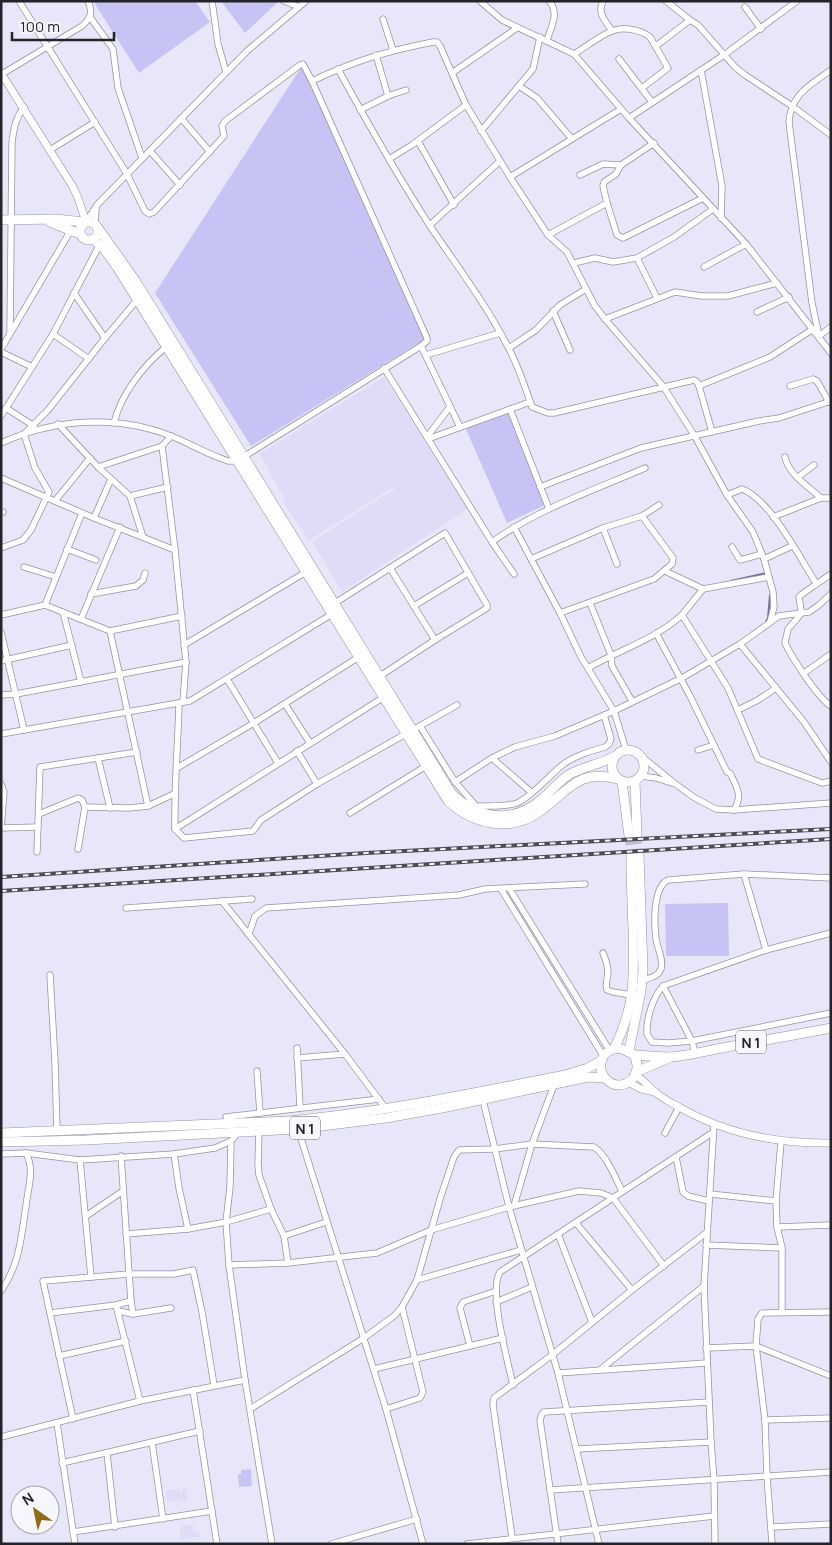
<svg xmlns="http://www.w3.org/2000/svg" width="832" height="1545" font-family="Manrope,sans-serif">
<style>
.built{fill:#dedcf6}
.green{fill:#c8c3f5}
.lines{fill:none;stroke-linecap:round;stroke-linejoin:round}
.stream{stroke:#7671a4;stroke-width:2}
.primary-tunnel{stroke:#c1c0cf;stroke-width:9;stroke-dasharray:9 4.5;stroke-linecap:butt}
.minor-casing{stroke:#9493a4;stroke-width:7}
.tertiary-casing{stroke:#9493a4;stroke-width:8}
.primary-casing{stroke:#9493a4;stroke-width:10}
.trunk-casing{stroke:#9493a4;stroke-width:10}
.minor{stroke:#fff;stroke-width:5.5}
.tertiary{stroke:#fff;stroke-width:7}
.primary{stroke:#fff;stroke-width:9}
.trunk{stroke:#fff;stroke-width:9}
.rail-casing{stroke:#4c4c55;stroke-width:4}
.rail{stroke:#f6f6fd;stroke-width:2;stroke-dasharray:5.5;stroke-linecap:butt}
.labels{text-anchor:middle;dominant-baseline:central;stroke-width:4.5;stroke-linejoin:round;paint-order:stroke}
.shield{fill:#f6f6fd;stroke:#626269;stroke-width:1}
.shield-label{font-size:14px;font-weight:bold;fill:#232329}
</style>
<rect width="100%" height="100%" fill="#e8e7f9"/>
<!-- built -->
<g class="built">
<polygon points="384,377 467,509 342,592 312,542 396,488 395,486 308,541 283,501 285,499 259,454"/>
<polygon points="180,1489 180,1493 182,1493 182,1489 186,1489 187,1501 183,1501 183,1499 181,1499 181,1501 167,1502 166,1490"/>
<polygon points="193,1524 193,1532 199,1531 200,1537 188,1538 187,1536 184,1537 184,1539 181,1540 180,1528 182,1528 182,1526"/>
</g>
<!-- green -->
<g class="green">
<polygon points="93,1 195,1 210,22 139,73"/>
<polygon points="221,1 279,1 245,33"/>
<polygon points="302,66 425,339 251,446 155,293"/>
<polygon points="510,409 547,504 507,523 465,427"/>
<polygon points="728,903 729,956 666,956 665,904"/>
<polygon points="251,1469 252,1486 239,1487 238,1474 241,1474 241,1470"/>
</g>
<g class="lines">
<!-- stream -->
<g class="stream">
<polyline points="731,581 766,573"/>
<polyline points="766,622 768,618 770,595 772,594"/>
</g>
<!-- primary-tunnel -->
<g class="primary-tunnel">
<polyline points="637,835 639,854"/>
<polyline points="629,836 631,855"/>
</g>
<!-- minor casing -->
<g class="minor-casing">
<g id="minor">
<polyline points="212,1 218,44 226,72"/>
<polyline points="284,1 299,7"/>
<polyline points="480,1 502,20 574,54 629,118 746,244 831,353"/>
<path d="M603,1C597,14 605,20 612,31"/>
<polyline points="666,1 690,20 698,25 735,67 745,75 792,106 831,135"/>
<polyline points="745,7 761,29"/>
<polyline points="90,17 113,49 118,88 142,158"/>
<polyline points="383,19 393,50"/>
<path d="M547,40C551,27 560,13 549,1"/>
<polyline points="656,46 690,20"/>
<path d="M574,54C586,47 599,36 612,31C623,26 641,30 650,37L668,68L642,88"/>
<polyline points="376,55 388,96"/>
<polyline points="619,59 652,102"/>
<path d="M338,69C367,122 397,175 430,226C457,266 486,304 508,347C518,365 525,387 532,407L548,413H554L694,380L697,382L699,386L712,432"/>
<polyline points="701,70 722,186 721,218"/>
<path d="M831,70C810,85 791,94 789,122L812,303L819,336L831,327"/>
<polyline points="452,73 517,28"/>
<path d="M2,74L82,26C91,18 93,12 88,1"/>
<path d="M312,81C354,61 387,51 433,42H437L440,46L466,105L510,177L548,235L567,252L595,306L605,319L663,386L694,435L727,495L753,532L764,559L773,592L774,607L770,622"/>
<polyline points="519,86 537,98 572,139"/>
<polyline points="360,110 388,96 406,90"/>
<polyline points="181,118 210,152"/>
<polyline points="629,118 724,55 797,1"/>
<polyline points="481,131 533,69 540,37"/>
<polyline points="418,141 454,205"/>
<polyline points="654,143 621,165 616,174 604,182 603,186 607,203 617,235 623,238 703,198"/>
<polyline points="50,150 95,122"/>
<polyline points="150,151 180,185"/>
<polyline points="389,159 412,145 466,105"/>
<polyline points="580,175 603,164 621,165"/>
<polyline points="510,177 621,109"/>
<polyline points="86,222 97,205 247,51 306,1"/>
<polyline points="95,223 96,209"/>
<polyline points="430,225 500,161"/>
<polyline points="548,235 607,203"/>
<polyline points="637,258 657,298"/>
<polyline points="574,263 595,258 613,262 637,258 674,237 713,209"/>
<polyline points="704,267 746,244"/>
<polyline points="74,293 105,338"/>
<polyline points="553,311 570,350"/>
<polyline points="757,312 789,297"/>
<polyline points="605,319 675,292 702,296 728,296 777,283"/>
<path d="M10,333L12,142C14,128 15,119 24,107"/>
<polyline points="53,334 89,359"/>
<polyline points="421,346 460,427"/>
<polyline points="509,348 536,330 560,305 586,289"/>
<polyline points="1,349 71,230"/>
<polyline points="1,352 32,367"/>
<polyline points="426,355 500,333"/>
<polyline points="384,368 492,542 514,574"/>
<polyline points="699,386 770,357 813,329"/>
<polyline points="790,386 813,379 817,381 829,402"/>
<polyline points="6,408 34,426"/>
<polyline points="510,409 549,509"/>
<polyline points="1,416 53,334 100,244"/>
<path d="M114,423C121,394 143,366 166,347"/>
<polyline points="58,424 98,467 130,496 143,537"/>
<polyline points="427,437 449,408"/>
<polyline points="428,439 530,402"/>
<path d="M1,443C54,419 116,414 171,436C187,442 203,452 220,458L228,461H237L421,346L427,341V338L312,81L303,64L300,65L225,121L222,126L224,136L154,212L149,214L145,211L127,174L19,1"/>
<polyline points="162,446 175,550 186,662 183,702"/>
<path d="M785,457C788,474 809,487 821,498"/>
<polyline points="98,467 162,446 171,436"/>
<polyline points="798,477 814,465"/>
<polyline points="1,478 94,518 175,550"/>
<polyline points="540,487 641,448 759,421 779,418 831,401"/>
<path d="M727,495L742,489C771,500 799,557 816,583"/>
<polyline points="130,496 168,487"/>
<polyline points="55,501 90,458"/>
<polyline points="1,512 3,512"/>
<polyline points="773,517 821,498 831,498"/>
<polyline points="94,518 111,479"/>
<polyline points="514,527 560,613 581,657 614,711 626,750"/>
<polyline points="603,528 617,564"/>
<path d="M492,542C538,509 594,490 645,468"/>
<polyline points="732,547 740,560 762,554"/>
<polyline points="1,548 23,540 31,530 49,492 35,468 24,434 48,410 105,338 137,300"/>
<polyline points="67,549 96,560"/>
<polyline points="531,559 603,528 642,516 659,505"/>
<polyline points="764,559 792,546"/>
<polyline points="24,567 56,577"/>
<polyline points="390,568 435,640"/>
<polyline points="665,571 703,589 769,577"/>
<path d="M831,574L802,594L799,597L801,610L800,615L788,629L785,643C792,658 818,698 831,706"/>
<polyline points="703,589 682,615 728,688 758,759 822,783 831,781"/>
<polyline points="91,594 136,586 143,580 145,573"/>
<polyline points="335,603 445,533 487,605 487,608 435,640 380,676"/>
<polyline points="590,603 611,655 612,666 632,701"/>
<polyline points="45,605 82,513"/>
<polyline points="414,606 468,573"/>
<polyline points="63,612 81,682"/>
<polyline points="560,613 654,579 672,564 673,558 642,516"/>
<polyline points="1,615 45,605 110,631 182,616"/>
<polyline points="81,619 120,527"/>
<polyline points="110,631 148,806"/>
<polyline points="1,632 24,730"/>
<path d="M656,633L690,696L727,772L730,773C737,788 743,795 734,810"/>
<polyline points="740,644 804,722 831,762"/>
<polyline points="184,645 306,572"/>
<polyline points="1,661 72,645"/>
<path d="M588,668C619,650 656,639 682,615"/>
<polyline points="804,673 831,654"/>
<polyline points="227,679 278,763"/>
<polyline points="1,695 16,694 186,662"/>
<path d="M179,703C178,745 174,787 175,829L184,838L253,831L261,820L317,784L457,705"/>
<polyline points="285,704 310,743"/>
<polyline points="738,710 758,700 776,688"/>
<polyline points="420,726 455,782 478,808"/>
<polyline points="1,734 190,701 332,614"/>
<polyline points="698,750 714,745"/>
<polyline points="297,751 317,784"/>
<polyline points="641,756 674,783 695,798 716,809 734,810 831,803"/>
<polyline points="98,758 110,808"/>
<polyline points="492,758 531,792"/>
<polyline points="177,768 254,723 359,657"/>
<polyline points="641,776 656,778 672,783"/>
<polyline points="455,782 492,758 515,747 555,736 614,711 682,678 740,644 779,616 809,612 818,606 831,594"/>
<polyline points="1,784 4,792 1,828 38,827"/>
<path d="M478,806C490,806 505,807 517,803C534,795 550,774 565,763C577,755 591,751 605,747L609,744L611,739L604,715"/>
<polyline points="85,807 129,808 148,806 174,794"/>
<polyline points="350,813 426,766"/>
<polyline points="39,814 78,798 82,800 85,807 78,849"/>
<polyline points="175,829 384,697"/>
<polyline points="37,852 40,767 137,752"/>
<polyline points="744,874 766,950"/>
<polyline points="509,888 610,1051"/>
<polyline points="501,889 604,1057"/>
<polyline points="222,901 345,1054 386,1109"/>
<polyline points="126,908 252,899"/>
<path d="M831,933L766,950L663,986C653,997 646,1019 647,1034L652,1042L668,1043L692,1041L831,1013"/>
<polyline points="248,934 250,931 255,916 266,908 459,895 485,889 585,884"/>
<path d="M603,953C606,960 608,966 608,973C607,980 605,984 607,990L613,992L632,995"/>
<polyline points="50,975 55,1062 57,1131"/>
<path d="M641,981C649,978 658,977 661,969C664,960 657,948 656,938C654,923 653,887 668,880L744,874L831,878"/>
<polyline points="663,986 692,1041 695,1053"/>
<polyline points="297,1048 300,1108"/>
<polyline points="297,1058 345,1054"/>
<polyline points="257,1071 260,1113"/>
<polyline points="483,1100 509,1207 558,1373 599,1544"/>
<polyline points="226,1117 379,1099"/>
<polyline points="714,1124 704,1286 711,1442 714,1480 715,1544"/>
<polyline points="298,1129 386,1409 423,1544"/>
<polyline points="259,1131 258,1164 259,1175 271,1209"/>
<polyline points="665,1133 679,1107"/>
<polyline points="231,1141 230,1187 226,1222 229,1265 245,1380 272,1544"/>
<polyline points="781,1142 776,1201 777,1227 782,1248 782,1312"/>
<polyline points="1,1154 26,1153 80,1160 174,1154 215,1148 231,1141 239,1132"/>
<polyline points="174,1154 179,1188 188,1229"/>
<polyline points="121,1156 131,1301 133,1314"/>
<polyline points="676,1157 683,1192 688,1196 709,1201"/>
<polyline points="80,1160 91,1277"/>
<polyline points="710,1194 776,1201"/>
<polyline points="514,1206 532,1144 554,1085"/>
<polyline points="86,1216 123,1191"/>
<polyline points="576,1223 632,1290"/>
<polyline points="777,1227 831,1225"/>
<polyline points="126,1234 188,1229 226,1222 271,1209 284,1236 326,1222"/>
<polyline points="558,1234 592,1322"/>
<polyline points="284,1236 288,1263"/>
<polyline points="706,1245 782,1248"/>
<polyline points="229,1265 288,1263 377,1253 431,1230 509,1207 570,1193 579,1191 601,1193 613,1198 664,1266"/>
<polyline points="417,1280 521,1250"/>
<path d="M1,1291C20,1264 21,1237 26,1206C28,1187 35,1170 26,1153"/>
<polyline points="496,1302 532,1287"/>
<polyline points="116,1305 140,1401"/>
<polyline points="118,1311 133,1314 171,1308"/>
<polyline points="50,1313 116,1305 131,1301"/>
<polyline points="470,1346 460,1308 463,1302 496,1291"/>
<polyline points="706,1348 756,1346 831,1376"/>
<polyline points="59,1356 126,1341"/>
<polyline points="374,1369 503,1338"/>
<polyline points="601,1369 704,1286"/>
<polyline points="558,1373 707,1363"/>
<path d="M513,1385C508,1362 488,1291 500,1272L712,1133"/>
<polyline points="193,1390 217,1544"/>
<path d="M250,1409L364,1338L394,1316L402,1307L417,1280L440,1199L454,1157L459,1150L494,1149L532,1144L594,1147C606,1154 616,1179 622,1191"/>
<polyline points="386,1409 420,1398 423,1392 402,1307"/>
<polyline points="73,1419 43,1281 129,1274 174,1274 193,1270 202,1312 214,1385"/>
<polyline points="765,1420 831,1418"/>
<polyline points="57,1423 75,1544"/>
<polyline points="1,1437 140,1401 245,1380"/>
<polyline points="152,1442 163,1519"/>
<polyline points="577,1449 711,1442"/>
<polyline points="107,1453 115,1527"/>
<polyline points="62,1463 200,1431"/>
<polyline points="550,1490 831,1472"/>
<polyline points="772,1527 831,1524"/>
<polyline points="73,1532 212,1511"/>
<polyline points="512,1537 493,1405 494,1398 552,1355 632,1290 706,1233"/>
<polyline points="331,1544 417,1519"/>
<polyline points="467,1544 714,1516"/>
<polyline points="558,1544 540,1420 542,1414 544,1412 709,1402"/>
<polyline points="772,1544 767,1476 765,1420 756,1346 758,1319 762,1313 831,1312"/>
</g>
</g>
<!-- tertiary casing -->
<g class="tertiary-casing">
<g id="tertiary">
<polyline points="1,73 73,187 78,198 86,222"/>
<path d="M635,1075C644,1080 649,1087 656,1093C663,1098 671,1103 679,1107C726,1134 777,1144 831,1143"/>
<polyline points="628,1082 641,1089 655,1092"/>
</g>
</g>
<!-- primary casing -->
<g class="primary-casing">
<g id="primary">
<polyline points="1,220 56,219 84,222"/>
<circle cx="89" cy="231" r="9"/>
<polyline points="50,222 80,234"/>
<path d="M98,228L135,280L452,794C480,819 513,825 543,798C553,790 560,779 572,773C586,766 601,764 615,756"/>
<path d="M93,239L104,249L117,267L448,801C472,824 510,833 539,812C568,792 577,768 618,779"/>
<circle cx="628" cy="766" r="16"/>
<polyline points="622,781 629,836"/>
<polyline points="635,781 637,835"/>
<path d="M614,1049C636,1005 634,975 633,929C632,904 631,880 631,855"/>
<polyline points="629,1051 641,991 643,970 639,854"/>
</g>
</g>
<!-- trunk casing -->
<g class="trunk-casing">
<g id="trunk">
<path d="M633,1054C647,1074 622,1096 606,1079C597,1070 600,1055 611,1050C622,1045 627,1053 636,1055C647,1056 659,1057 670,1057C687,1056 705,1051 722,1048C758,1041 795,1035 831,1028"/>
<polyline points="636,1072 671,1057"/>
<path d="M1,1133L289,1121C383,1112 474,1093 565,1075L588,1068L602,1060"/>
<polyline points="1,1142 86,1140 298,1129 386,1118 442,1108 588,1077 605,1078"/>
</g>
</g>
<!-- minor -->
<use href="#minor" class="minor"/>
<!-- tertiary -->
<use href="#tertiary" class="tertiary"/>
<!-- primary -->
<use href="#primary" class="primary"/>
<!-- trunk -->
<use href="#trunk" class="trunk"/>
<!-- rail casing -->
<g class="rail-casing">
<g id="rail">
<polyline points="1,877 366,853 831,829"/>
<polyline points="1,891 831,839"/>
</g>
</g>
<!-- rail -->
<use href="#rail" class="rail"/>
</g>
<g class="labels">
<!-- shield labels -->
<g class="shield">
<rect x="736" y="1030.5" width="30" height="23" rx="4"/>
<rect x="290" y="1116.5" width="30" height="23" rx="4"/>
</g>
<g class="shield-label">
<text x="751" y="1042">N 1</text>
<text x="305" y="1128">N 1</text>
</g>
</g>
<!-- border -->
<rect width="832" height="1545" fill="none" stroke="#232329" stroke-width="5"/>
<!-- north arrow -->
<g transform="translate(35 1510) rotate(327)"><circle r="24" fill="#f6f6fd" stroke="#a2a2a8"/>
<path d="M0-4L9 19L0 12L-9 19Z" fill="#936913"/>
<text y="-8" font-size="14" font-weight="bold" text-anchor="middle" fill="#232329">N</text>
</g>
<!-- scale -->
<path d="M12 32v8h102v-8" fill="none" stroke="#232329" stroke-width="2.5"/>
<text x="20" y="32" font-size="15" fill="#232329" stroke="#f6f6fd" stroke-width="4" paint-order="stroke">100 m</text>
</svg>
